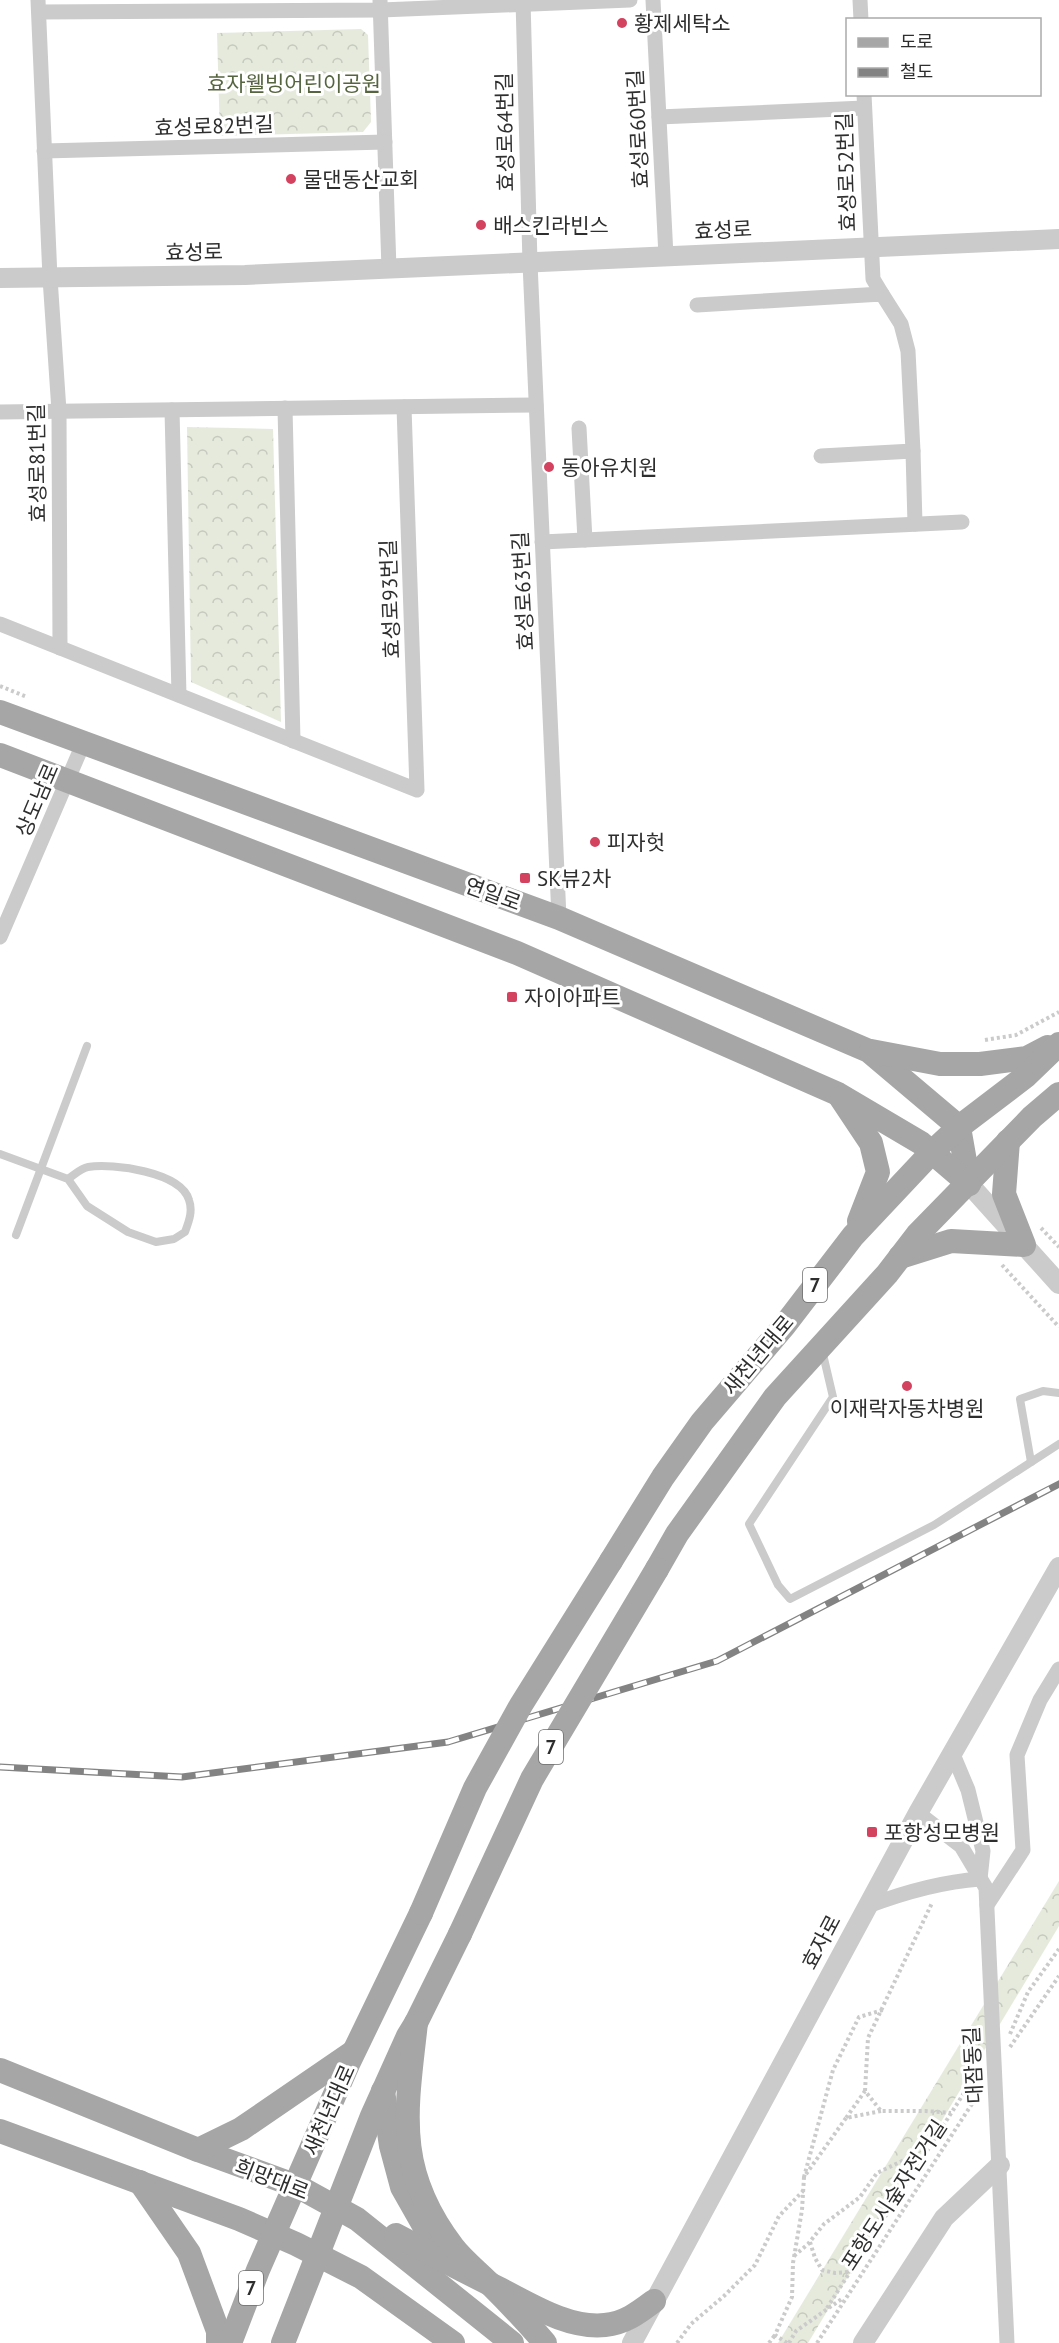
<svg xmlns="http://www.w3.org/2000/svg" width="1059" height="2343" font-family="'PT Sans','Noto Sans KR',sans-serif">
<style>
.forest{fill:url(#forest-crowns)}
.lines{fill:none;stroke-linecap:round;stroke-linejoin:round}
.path{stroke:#cbcbcb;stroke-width:4;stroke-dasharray:3 3;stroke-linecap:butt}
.service{stroke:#cbcbcb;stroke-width:8}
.minor{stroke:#cbcbcb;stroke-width:15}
.tertiary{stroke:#cbcbcb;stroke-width:20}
.primary{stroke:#a6a6a6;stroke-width:24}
.rail-casing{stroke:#838383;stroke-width:7}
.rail{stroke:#fff;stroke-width:4.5;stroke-dasharray:14;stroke-linecap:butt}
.primary-bridge{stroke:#a6a6a6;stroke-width:24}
.poi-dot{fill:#d3425e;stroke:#fff;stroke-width:2}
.labels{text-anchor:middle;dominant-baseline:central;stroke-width:6;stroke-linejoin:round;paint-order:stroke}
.shield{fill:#fff;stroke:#6d6d6d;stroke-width:1.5}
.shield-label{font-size:20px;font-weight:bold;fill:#2e2e2e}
.poi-label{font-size:21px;fill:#2e2e2e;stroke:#fff;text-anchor:start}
.park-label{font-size:21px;fill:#566540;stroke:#fff}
.street-label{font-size:21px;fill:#2e2e2e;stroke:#fff}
</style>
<defs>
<pattern id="forest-crowns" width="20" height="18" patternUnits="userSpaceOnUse" patternTransform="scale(1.5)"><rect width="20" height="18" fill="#e5eadd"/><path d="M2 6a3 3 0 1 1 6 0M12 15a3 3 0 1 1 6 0" fill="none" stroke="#c5c9be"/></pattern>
</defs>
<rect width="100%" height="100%" fill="#fff"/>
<!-- forest -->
<g class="forest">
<polygon points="361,29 368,35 371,122 363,132 220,136 217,33"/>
<polygon points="187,427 273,429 281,722 191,682"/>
<polygon points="1059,1881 1059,1926 808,2343 778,2343"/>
</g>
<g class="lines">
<!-- path -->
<g class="path">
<polyline points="0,686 27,697"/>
<polyline points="985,1040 1016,1035 1059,1012"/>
<polyline points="1041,1228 1059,1247"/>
<polyline points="1002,1265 1059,1327"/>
<polyline points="1010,2034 1028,1992 1059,1949"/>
<polyline points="1010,2047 1059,1976"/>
<polyline points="865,2091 868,2038 932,1903"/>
<polyline points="881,2111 846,2118 865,2091 881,2111 926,2111 951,2113"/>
<polyline points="846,2118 804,2177 833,2070 859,2017 883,2010"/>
<polyline points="810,2242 815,2258 822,2270 835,2273 849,2272"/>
<polyline points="794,2256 808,2244 824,2224 860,2197 877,2173 902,2161 924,2155"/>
<polyline points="827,2308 978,2071"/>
<polyline points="677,2343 691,2324 724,2296 755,2265 779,2216 803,2191"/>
<polyline points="769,2343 775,2335"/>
<polyline points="787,2343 775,2335 792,2297 793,2263 802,2210 804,2177"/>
<polyline points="789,2343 796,2331 843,2298"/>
<polyline points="817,2343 979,2093"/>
</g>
<!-- service -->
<g class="service">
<path d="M0,1154L68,1179C74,1175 81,1168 88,1167C113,1163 181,1172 189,1200C193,1211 189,1221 185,1232L174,1239L156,1242L128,1232L87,1206L68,1179"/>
<polyline points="16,1235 87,1046"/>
<polyline points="822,1350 833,1397 749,1524 778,1585 790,1599 934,1525 1059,1444"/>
<polyline points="1031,1462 1020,1399 1043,1391 1059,1393"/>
</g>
<!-- minor -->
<g class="minor">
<polyline points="38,0 50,278 59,411 60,648"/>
<polyline points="380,0 389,269"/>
<polyline points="523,0 530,263 559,918"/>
<polyline points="653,0 666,256"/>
<polyline points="860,0 861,20"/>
<polyline points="39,12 381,10 630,0"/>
<polyline points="864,94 873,279 882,294"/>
<polyline points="659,117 864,108"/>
<polyline points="44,151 385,142"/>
<polyline points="697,305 882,294 901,324 908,351 913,451 821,456"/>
<polyline points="285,408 293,741"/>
<polyline points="172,410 179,695"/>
<polyline points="0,412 536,405"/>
<polyline points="579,428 585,540"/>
<polyline points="913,451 915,524"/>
<polyline points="542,542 962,522"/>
<polyline points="0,624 417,790 404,407"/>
<polyline points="0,937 83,744"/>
<polyline points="952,1752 968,1790 983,1851 980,1879"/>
<polyline points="918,1813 961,1846 986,1888 1007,2343"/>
<polyline points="987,1905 1023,1850 1017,1755 1040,1700 1059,1669"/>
<path d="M868,1906C905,1892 940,1882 980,1879"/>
</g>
<!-- tertiary -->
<g class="tertiary">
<polyline points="0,278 245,275 1059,239"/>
<polyline points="969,1184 1059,1284"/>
<polyline points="632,2343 918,1813 1059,1567"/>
<polyline points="863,2343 944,2218 1000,2165"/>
</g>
<!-- primary -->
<g class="primary">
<polyline points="0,712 559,918 869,1051 959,1127 969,1184"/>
<polyline points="0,755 517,953 838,1094 921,1143 969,1184"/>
<polyline points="871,1051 940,1064 980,1064 1027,1058 1048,1047"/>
<polyline points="841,1098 871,1143 878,1172 859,1221"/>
<polyline points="900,1257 951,1241 1024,1245 1004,1194 1008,1141"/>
<polyline points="611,1561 663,1477 702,1422 784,1326 853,1236 932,1152 959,1127 1026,1076 1059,1044"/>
<polyline points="657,1569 677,1534 775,1397 887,1274 917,1235 1032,1117 1059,1094"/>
<polyline points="0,2070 198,2150 297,2186 357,2219 512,2343"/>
<polyline points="383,2091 391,2146 402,2187 444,2261"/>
<polyline points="0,2131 239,2219 296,2244 361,2277 453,2343"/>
<polyline points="198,2150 241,2129 352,2053"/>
<polyline points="140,2182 189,2253 218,2331 218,2343"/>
<path d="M396,2235C430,2253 463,2271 498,2288C530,2304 568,2329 605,2325C625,2323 638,2313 654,2301"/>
<polyline points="230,2343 258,2270 349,2062 421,1913"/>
<polyline points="283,2343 372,2116 408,2036 416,2023 460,1934"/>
</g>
<!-- rail casing -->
<g class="rail-casing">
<polyline id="rail" points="0,1767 182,1777 448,1742 717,1661 1059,1484"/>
</g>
<!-- rail -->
<use href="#rail" class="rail"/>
<!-- primary-bridge -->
<g class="primary-bridge">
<polyline points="421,1913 475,1788 521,1705 611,1561"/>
<polyline points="460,1934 532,1779 657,1569"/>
<path d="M416,2023C406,2112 394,2170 453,2247C463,2260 477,2271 489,2283C508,2302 527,2322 545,2343"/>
</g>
</g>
<!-- markers -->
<g class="poi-dot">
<circle cx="622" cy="23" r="6"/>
<circle cx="291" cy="179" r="6"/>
<circle cx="481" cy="225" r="6"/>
<circle cx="549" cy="467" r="6"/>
<circle cx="595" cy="842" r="6"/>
<rect x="519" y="872" width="12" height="12" rx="3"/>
<rect x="506" y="991" width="12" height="12" rx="3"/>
<circle cx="907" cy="1386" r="6"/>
<rect x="866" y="1826" width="12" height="12" rx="3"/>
</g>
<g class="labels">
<!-- shield labels -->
<g class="shield">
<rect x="803" y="1268" width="24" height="34" rx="4.5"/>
<rect x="539" y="1730" width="24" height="34" rx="4.5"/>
<rect x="239" y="2271" width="24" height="34" rx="4.5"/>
</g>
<g class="shield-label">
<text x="815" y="1285">7</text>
<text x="551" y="1747">7</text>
<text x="251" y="2288">7</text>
</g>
<!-- poi labels -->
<g class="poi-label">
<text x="634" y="23">황제세탁소</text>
<text x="303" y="179">물댄동산교회</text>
<text x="493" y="225">배스킨라빈스</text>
<text x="561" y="467">동아유치원</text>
<text x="607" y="842">피자헛</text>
<text x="537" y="878">SK뷰2차</text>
<text x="524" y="997">자이아파트</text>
<text x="907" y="1408" text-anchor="middle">이재락자동차병원</text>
<text x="884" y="1832">포항성모병원</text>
</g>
<!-- park labels -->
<g class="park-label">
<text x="294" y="83">효자웰빙어린이공원</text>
</g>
<!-- street labels -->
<g class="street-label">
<text transform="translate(214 126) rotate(-2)">효성로82번길</text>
<text transform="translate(638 129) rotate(-93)">효성로60번길</text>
<text transform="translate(505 132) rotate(-91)">효성로64번길</text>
<text transform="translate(846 172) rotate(-92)">효성로52번길</text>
<text transform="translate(723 230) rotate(-3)">효성로</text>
<text transform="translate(194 252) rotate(-1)">효성로</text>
<text transform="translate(37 463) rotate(-91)">효성로81번길</text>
<text transform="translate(523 591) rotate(-93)">효성로63번길</text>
<text transform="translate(390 599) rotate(-92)">효성로93번길</text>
<text transform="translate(37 800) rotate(-67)">상도남로</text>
<text transform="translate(493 894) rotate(20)">연일로</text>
<text transform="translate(758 1355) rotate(-50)">새천년대로</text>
<text transform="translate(821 1942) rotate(-62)">효자로</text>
<text transform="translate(973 2065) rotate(-93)">대잠동길</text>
<text transform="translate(329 2110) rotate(-66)">새천년대로</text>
<text transform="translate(272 2179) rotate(21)">희망대로</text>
<text transform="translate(894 2195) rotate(-57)">포항도시숲자전거길</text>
</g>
</g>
<!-- legend -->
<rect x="846" y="18" width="195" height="78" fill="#ffffff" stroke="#ababab" stroke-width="1.5"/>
<rect x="858" y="38" width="30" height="9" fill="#a6a6a6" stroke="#ababab" stroke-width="1.5"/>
<text x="900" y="48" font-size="18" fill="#2e2e2e">도로</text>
<rect x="858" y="68" width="30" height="9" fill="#838383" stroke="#ababab" stroke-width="1.5"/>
<text x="900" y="78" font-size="18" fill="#2e2e2e">철도</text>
</svg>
